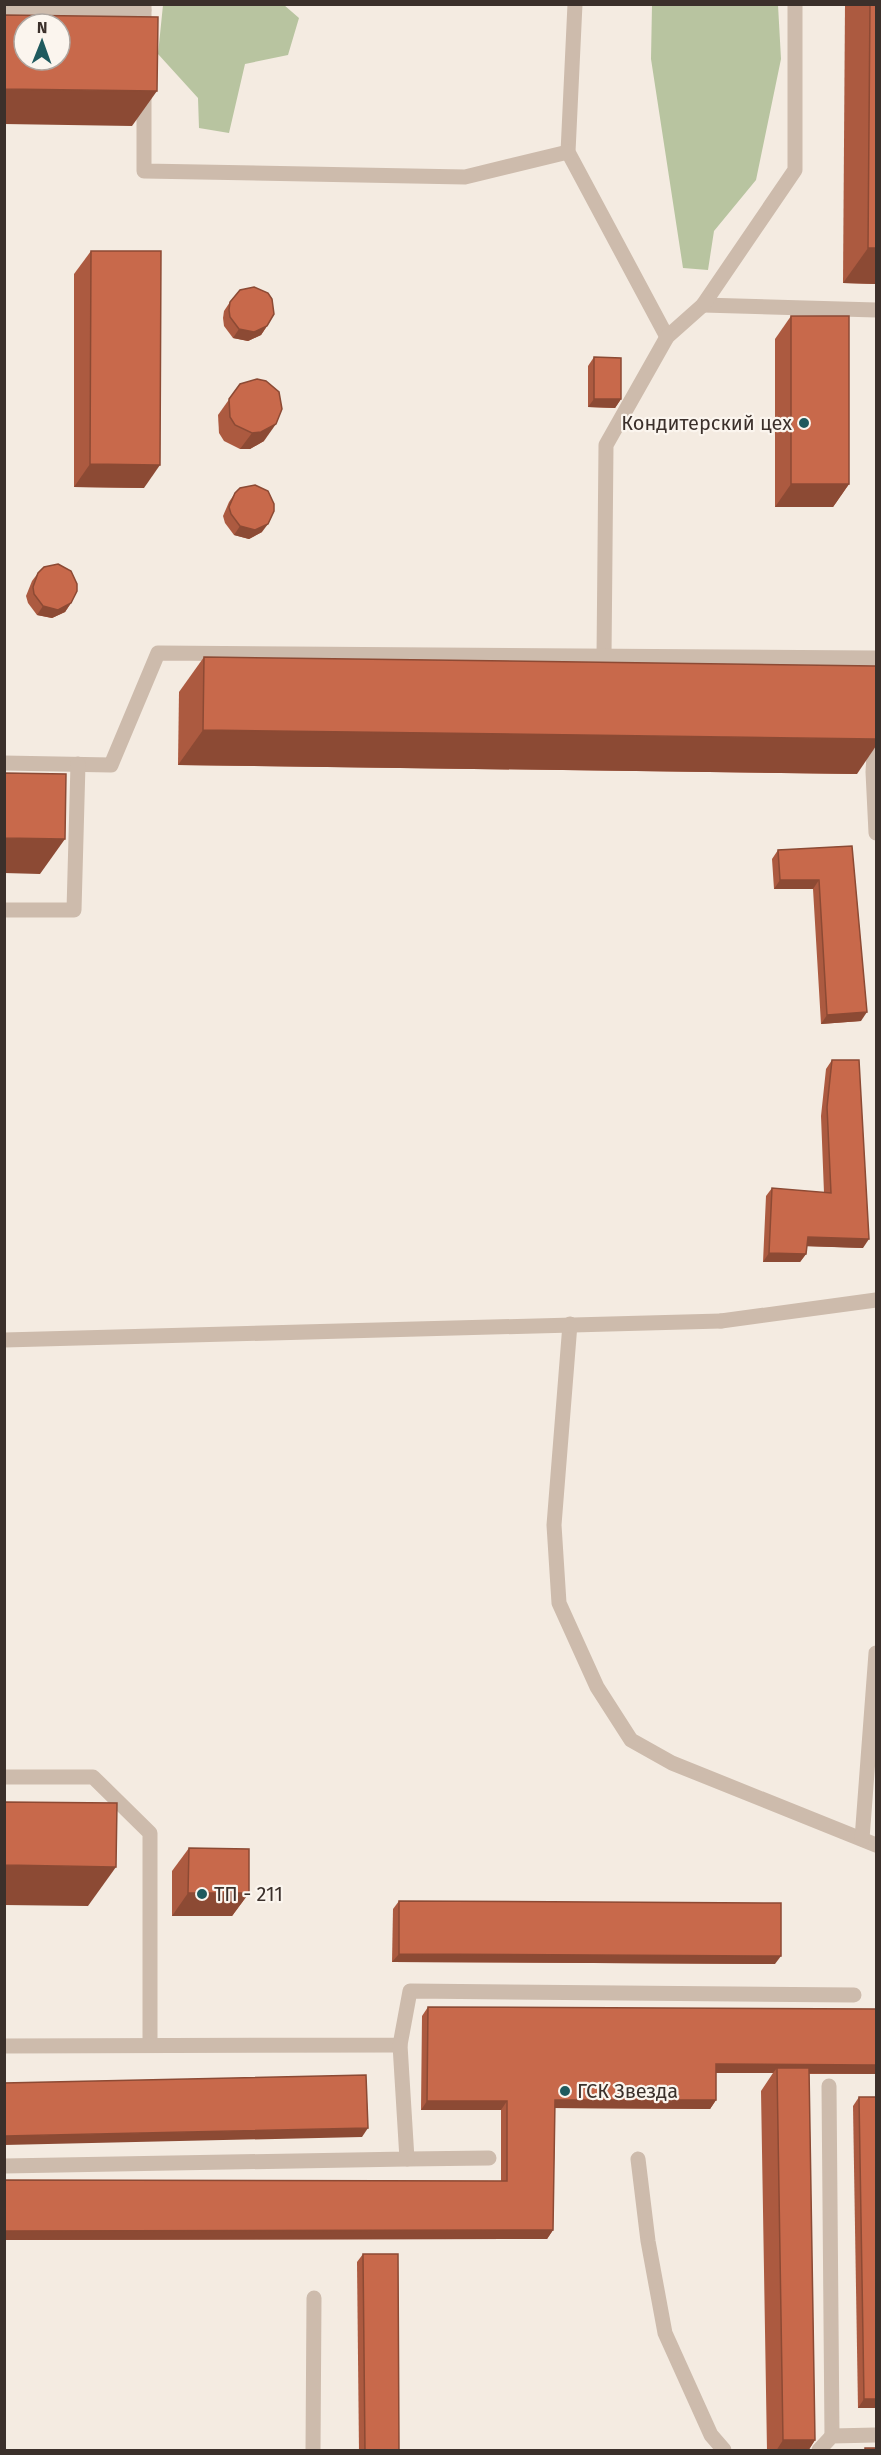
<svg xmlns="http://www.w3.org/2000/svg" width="881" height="2455" font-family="'Fira Sans',sans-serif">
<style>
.green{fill:#b8c4a0}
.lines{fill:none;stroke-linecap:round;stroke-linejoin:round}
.service{stroke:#cdbbac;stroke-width:15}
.minor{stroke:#cdbbac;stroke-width:15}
.wall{fill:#ac5a40}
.shaded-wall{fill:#8c4a34}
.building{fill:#c8694b;stroke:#8c4a34;stroke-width:1.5;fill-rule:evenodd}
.poi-dot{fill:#1f5a5e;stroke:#fbf5ee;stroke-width:2}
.labels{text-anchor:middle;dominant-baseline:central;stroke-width:4.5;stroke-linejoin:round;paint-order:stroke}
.poi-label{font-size:20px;fill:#3b302b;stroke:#fbf5ee;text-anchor:start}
</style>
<rect width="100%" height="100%" fill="#f4ebe1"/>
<!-- green -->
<g class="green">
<polygon points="163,5 284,5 299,18 288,55 245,64 229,133 199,128 198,98 158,54"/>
<polygon points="652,5 778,5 781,59 756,180 714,231 708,270 683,268 651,59"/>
</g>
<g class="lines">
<!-- service -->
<g class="service">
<polyline points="575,4 568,152 667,337"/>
<polyline points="4,8 144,10"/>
<polyline points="144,35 144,4"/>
<polyline points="144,89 144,171 465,177 568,152"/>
<polyline points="703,305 876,310"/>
<polyline points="604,657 606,445 667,337 703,305 795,170 795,4"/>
<polyline points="876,722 873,772 876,833"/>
<polyline points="4,763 111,765 158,653 876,658"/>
<polyline points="4,910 74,910 78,764"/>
<polyline points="721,1321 876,1300"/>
<polyline points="570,1324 554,1525 559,1603 597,1687 631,1740 672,1763 876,1845"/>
<polyline points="4,1777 93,1777 150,1833 150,2045"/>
<polyline points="862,1839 876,1653"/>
<polyline points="4,2046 400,2045 410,1991 854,1995"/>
<polyline points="829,2086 832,2436"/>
<polyline points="407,2159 489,2158"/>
<polyline points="638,2159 648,2241 665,2333 711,2435 724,2450"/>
<polyline points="4,2166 407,2159 400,2045"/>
<polyline points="313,2450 314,2298"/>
<polyline points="819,2450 832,2436 876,2435"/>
</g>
<!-- minor -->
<polyline class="minor" points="4,1340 721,1321"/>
</g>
<!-- wall -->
<g class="wall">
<polygon points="845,4 876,4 876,284 843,283"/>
<polygon points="91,251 144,488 74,487 74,274"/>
<polygon points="230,302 267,326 261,335 248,341 233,338 224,326 223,318 224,311"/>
<polygon points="791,316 849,484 833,507 775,507 775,339"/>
<polygon points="594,357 621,399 615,408 588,407 588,366"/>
<polygon points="240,384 264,441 250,449 240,449 224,441 219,433 218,415"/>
<polygon points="235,493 262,532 249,539 234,535 225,523 223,516 229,502"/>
<polygon points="38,573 71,603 65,612 52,618 37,615 28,603 26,596 32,581"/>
<polygon points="204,657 857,774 178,765 179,692"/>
<polygon points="852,846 861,1021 821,1024 813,889 774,889 772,859 778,850"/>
<polygon points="832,1060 863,1248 806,1246 806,1254 800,1262 763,1262 766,1196 772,1188 824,1193 821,1116 826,1069"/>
<polygon points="189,1848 249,1893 232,1916 172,1916 172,1871"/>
<polygon points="399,1901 775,1964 392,1962 393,1909"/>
<polygon points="428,2007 876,2074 809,2074 815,2440 808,2451 767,2451 761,2091 773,2073 716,2073 716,2100 710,2109 555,2108 553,2230 547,2239 4,2240 4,2180 501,2181 501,2110 421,2110 422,2016"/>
<polygon points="859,2097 876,2408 858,2408 853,2106"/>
<polygon points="363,2254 399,2451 359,2451 357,2262"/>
</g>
<!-- shaded-wall -->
<g class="shaded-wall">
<polygon points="4,89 157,91 132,126 4,124"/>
<polygon points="868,248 876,248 876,284 843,283"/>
<polygon points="267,326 261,335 248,341 233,338 239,329"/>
<polygon points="594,399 621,399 615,408 588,407"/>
<polygon points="276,424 264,441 250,449 240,449 252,433"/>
<polygon points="90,464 160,465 144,488 74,487"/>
<polygon points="791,484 849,484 833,507 775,507"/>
<polygon points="268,524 262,532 249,539 234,535 240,526"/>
<polygon points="71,603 65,612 52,618 37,615 43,606"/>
<polygon points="203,730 876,739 876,746 857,774 178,765"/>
<polygon points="4,838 65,839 40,874 4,873"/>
<polygon points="780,880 819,880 813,889 774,889"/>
<polygon points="867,1012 861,1021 821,1024 827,1015"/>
<polygon points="808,1237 869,1239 863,1248 801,1246"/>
<polygon points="769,1253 806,1254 800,1262 763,1262"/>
<polygon points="4,1865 116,1867 88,1906 4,1905"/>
<polygon points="188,1893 249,1893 232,1916 172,1916"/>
<polygon points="399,1954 781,1956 775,1964 392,1962"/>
<polygon points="716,2064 876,2065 876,2074 777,2073 777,2068 773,2073 710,2073"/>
<polygon points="555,2100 716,2100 710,2109 549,2108"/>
<polygon points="427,2101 507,2101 501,2110 421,2110"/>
<polygon points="368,2128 362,2137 4,2145 4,2136"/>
<polygon points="553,2230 547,2239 4,2240 4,2231"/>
<polygon points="864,2399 876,2399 876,2408 858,2408"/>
<polygon points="783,2440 815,2440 808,2451 776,2451"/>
</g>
<!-- building -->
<g class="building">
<polygon points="870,4 876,4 876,248 868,248"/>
<path d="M4,15L158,17L157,91L4,89ZM24,24H60V60H24Z"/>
<polygon points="91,251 161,251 160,465 90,464"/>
<polygon points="254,287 268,293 272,299 274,314 267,326 254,332 239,329 230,317 229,310 230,302 240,290"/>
<rect x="791" y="316" width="58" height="168"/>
<polygon points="594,357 621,358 621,399 594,399"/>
<polygon points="257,379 266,381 279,392 282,409 276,424 261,432 252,433 235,425 230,417 229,399 240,384"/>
<polygon points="255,485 268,491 274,504 274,511 268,524 255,530 240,526 231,514 229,507 235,493 240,488"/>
<polygon points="58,564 71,571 77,584 77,591 71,603 58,610 43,606 34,594 33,587 38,573 44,567"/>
<polygon points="204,657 876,666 876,739 203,730"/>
<polygon points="4,773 66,774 65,839 4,838"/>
<polygon points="852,846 867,1012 827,1015 819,880 780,880 778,850"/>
<polygon points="832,1060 859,1060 869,1239 808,1237 806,1254 769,1253 772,1188 831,1193 827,1107"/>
<polygon points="4,1802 117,1803 116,1867 4,1865"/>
<polygon points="189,1848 249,1849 249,1893 188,1893"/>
<polygon points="399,1901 781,1903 781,1956 399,1954"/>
<polygon points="428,2007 876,2009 876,2065 716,2064 716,2100 555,2100 553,2230 4,2231 4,2180 507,2181 507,2101 427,2101"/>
<polygon points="777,2068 809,2068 815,2440 783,2440"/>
<polygon points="366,2075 368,2128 4,2136 4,2083"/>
<polygon points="859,2097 876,2097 876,2399 864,2399"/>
<polygon points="363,2254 398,2254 399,2451 365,2451"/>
<rect x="865" y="2448" width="11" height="3"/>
</g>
<!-- markers -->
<g class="poi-dot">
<circle cx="804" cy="423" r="6"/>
<circle cx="202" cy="1894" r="6"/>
<circle cx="565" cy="2091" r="6"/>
</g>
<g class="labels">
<!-- poi labels -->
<g class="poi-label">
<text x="792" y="423" text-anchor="end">Кондитерский цех</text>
<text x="214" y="1894">ТП - 211</text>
<text x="577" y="2091">ГСК Звезда</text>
</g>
</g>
<!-- border -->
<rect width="881" height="2455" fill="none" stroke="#3b302b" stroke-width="12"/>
<!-- north arrow -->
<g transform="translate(42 42) rotate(1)"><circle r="28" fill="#fbf5ee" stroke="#aea6a0" stroke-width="1.5"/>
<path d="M0-4.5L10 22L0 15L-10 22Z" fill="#1f5a5e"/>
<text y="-9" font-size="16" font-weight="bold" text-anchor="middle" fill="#3b302b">N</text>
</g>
</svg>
